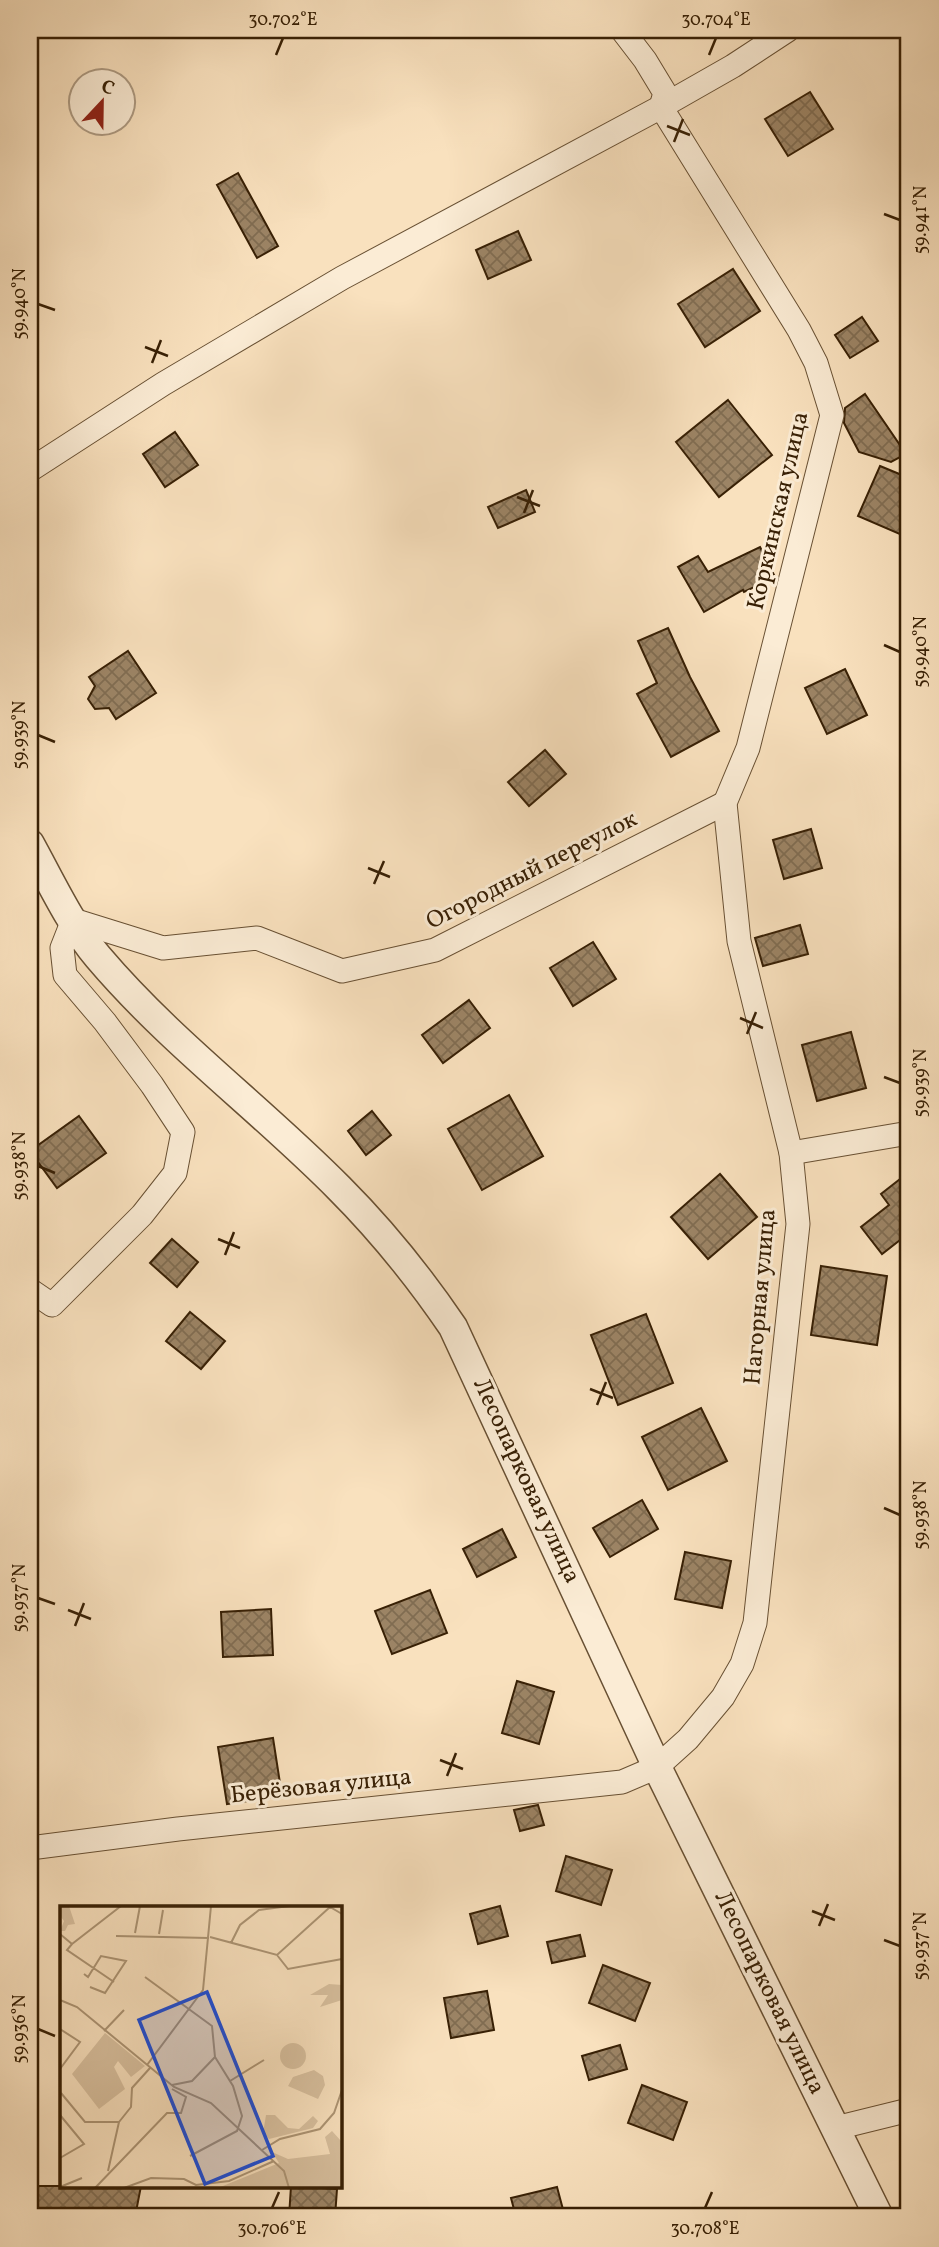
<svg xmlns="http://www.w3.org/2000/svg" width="939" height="2247" font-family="Vollkorn,serif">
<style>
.building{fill:url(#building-cross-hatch);stroke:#382005;stroke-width:2}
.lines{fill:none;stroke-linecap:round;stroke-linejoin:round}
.minor-casing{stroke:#685033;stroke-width:25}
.tertiary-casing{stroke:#685033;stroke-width:31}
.minor{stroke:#fbecd5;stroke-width:23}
.tertiary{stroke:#fbecd5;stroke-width:28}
.ticks{fill:none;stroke:#382005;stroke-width:2.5}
.labels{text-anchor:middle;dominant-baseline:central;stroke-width:6;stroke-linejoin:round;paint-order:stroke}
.street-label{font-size:24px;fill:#382005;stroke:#fbecd5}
.inset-road{fill:none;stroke:#ac9474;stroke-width:2}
.view{fill:#1d4ed8;fill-opacity:0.15;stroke:#1d4ed8;stroke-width:3.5}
.inset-edge{fill:none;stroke:#382005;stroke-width:3.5}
.neatline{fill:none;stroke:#382005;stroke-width:2.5}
.ticks-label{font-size:18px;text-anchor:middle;fill:#382005}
</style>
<defs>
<pattern id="building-cross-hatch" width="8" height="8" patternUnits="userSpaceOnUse" patternTransform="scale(1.75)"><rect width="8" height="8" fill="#9c8465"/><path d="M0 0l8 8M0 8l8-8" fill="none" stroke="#806c51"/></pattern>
</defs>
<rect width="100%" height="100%" fill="#f9e1be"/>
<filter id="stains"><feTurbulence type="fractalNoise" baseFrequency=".00286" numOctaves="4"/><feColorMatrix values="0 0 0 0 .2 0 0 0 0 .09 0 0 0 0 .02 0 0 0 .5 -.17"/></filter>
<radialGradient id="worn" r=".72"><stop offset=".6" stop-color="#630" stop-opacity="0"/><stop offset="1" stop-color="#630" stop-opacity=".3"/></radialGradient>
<!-- building -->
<g class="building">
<polygon points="810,92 833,129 788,156 765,119"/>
<polygon points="238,173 278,246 257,258 217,185"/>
<polygon points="518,231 531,260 488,279 476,250"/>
<polygon points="733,269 760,311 705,347 678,304"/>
<polygon points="862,317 878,341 850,358 835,335"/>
<polygon points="865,394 906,454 891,462 859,452 844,423 845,408"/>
<polygon points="728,400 772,455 719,497 676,442"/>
<polygon points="175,432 198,465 165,487 143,454"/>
<polygon points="880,466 909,478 909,518 902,535 858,516"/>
<polygon points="526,490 535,512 498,528 488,507"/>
<polygon points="760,547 775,577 744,592 743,590 704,612 678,567 698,556 708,572"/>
<polygon points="668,628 690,677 719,731 671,757 637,694 657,683 638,641"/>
<polygon points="128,651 156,693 116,719 109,708 95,709 88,699 95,686 89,677"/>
<polygon points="845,669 867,715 827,734 805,688"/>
<polygon points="545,750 566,774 529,806 508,782"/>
<polygon points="811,829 822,868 784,879 773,840"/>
<polygon points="800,925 808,954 763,966 755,938"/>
<polygon points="593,942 616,979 573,1006 550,968"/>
<polygon points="469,1000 490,1028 443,1063 422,1035"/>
<polygon points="851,1032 866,1088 817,1101 802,1045"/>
<polygon points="509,1095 543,1156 482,1190 448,1129"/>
<polygon points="372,1111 391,1135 366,1155 348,1131"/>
<polygon points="79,1116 106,1153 57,1188 30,1151"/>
<polygon points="909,1172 909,1233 882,1254 861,1227 889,1205 881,1194"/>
<polygon points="720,1174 757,1217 708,1259 671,1217"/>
<polygon points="172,1239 198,1262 177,1287 150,1263"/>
<polygon points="821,1266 887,1276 877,1345 811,1335"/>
<polygon points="190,1312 225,1341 201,1369 166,1341"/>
<polygon points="646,1314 673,1383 618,1405 591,1335"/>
<polygon points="701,1408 727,1461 668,1490 642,1437"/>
<polygon points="642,1500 658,1529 610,1557 593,1528"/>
<polygon points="502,1529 516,1557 477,1577 463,1549"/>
<polygon points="685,1552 731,1561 722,1608 675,1599"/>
<polygon points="430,1590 447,1633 392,1654 375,1611"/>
<polygon points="271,1609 273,1655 223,1657 221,1612"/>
<polygon points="517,1681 554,1692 539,1744 502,1733"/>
<polygon points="273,1738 282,1796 227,1804 218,1747"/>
<polygon points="538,1805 544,1825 520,1831 514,1810"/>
<polygon points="566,1856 612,1870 601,1905 556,1891"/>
<polygon points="500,1906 508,1936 478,1944 470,1914"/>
<polygon points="580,1935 585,1956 552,1963 547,1942"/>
<polygon points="603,1965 650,1983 635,2021 589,2003"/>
<polygon points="487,1991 494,2030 451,2038 444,1998"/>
<polygon points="620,2045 627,2069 589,2080 582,2056"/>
<polygon points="642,2085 687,2102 673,2140 628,2123"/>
<polygon points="30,2186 141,2186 135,2217 47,2217 30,2214"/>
<polygon points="291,2186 337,2189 335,2217 289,2217"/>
<polygon points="557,2187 565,2217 516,2217 511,2198"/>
</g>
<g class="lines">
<!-- minor casing -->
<g class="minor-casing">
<g id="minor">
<polyline points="30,470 163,384 342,278 661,107 733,66 788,30"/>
<polyline points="791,1153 909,1133"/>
<polyline points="30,1290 52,1305 142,1215 175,1173 183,1132 152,1085 105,1022 65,975 62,948 73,920 163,948 257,938 342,971 435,950 725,803"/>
<polyline points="30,1848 178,1829 622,1782 657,1767 688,1739 723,1697 742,1664 755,1623 798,1224 791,1153 739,941 725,803 748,748 832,415 816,363 799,330 661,107 665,93 645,60 622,30"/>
<polyline points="836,2128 909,2110"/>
</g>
</g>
<!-- tertiary casing -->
<g class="tertiary-casing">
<path id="tertiary" d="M30,844C51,882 70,924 98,957C170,1042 261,1109 339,1188C382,1231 419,1277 453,1327L657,1767L879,2217"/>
</g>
<!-- minor -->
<use href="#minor" class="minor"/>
<!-- tertiary -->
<use href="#tertiary" class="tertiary"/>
</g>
<!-- ticks -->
<path class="ticks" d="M276,55L283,38M709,55L716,38M667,126L690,135M674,142L683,119M884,214L900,220M38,304L55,310M145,347L168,356M152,363L161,340M517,497L540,506M524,513L533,490M884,645L900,652M38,735L55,742M368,868L390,877M374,884L384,861M740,1018L763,1028M747,1034L756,1012M884,1077L900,1083M38,1166L55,1173M218,1239L240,1248M225,1255L234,1232M590,1389L613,1398M597,1405L606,1382M884,1508L900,1515M38,1598L55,1604M68,1610L91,1619M75,1626L84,1603M440,1760L463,1769M447,1776L456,1753M812,1911L835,1920M819,1926L828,1904M884,1940L900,1946M38,2029L55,2036M272,2208L279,2192M705,2208L712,2192"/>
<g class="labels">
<!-- street labels -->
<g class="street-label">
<text transform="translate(779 511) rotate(-77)">Коркинская улица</text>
<text transform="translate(532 871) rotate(-27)">Огородный переулок</text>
<text transform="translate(761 1297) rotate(-85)">Нагорная улица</text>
<text transform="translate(526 1481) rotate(65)">Лесопарковая улица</text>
<text transform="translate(321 1787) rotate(-6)">Берёзовая улица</text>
<text transform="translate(769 1993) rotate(64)">Лесопарковая улица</text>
</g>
</g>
<!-- overview -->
<g transform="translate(60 1906)">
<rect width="282" height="282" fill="#f9e1be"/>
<path d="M0,0H9L15,18L8,19L5,25H0L4,15L1,11L0,17ZM269,78L282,79V94L260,101L268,89H250ZM45,127L85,160L71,171L58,155L54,161L65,183L39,203L12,168ZM220 150a13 13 0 1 1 26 0a13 13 0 1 1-26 0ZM254,164L263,170L265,179L258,193L228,180L233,171ZM206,209H215L228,222L239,223L253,210L258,215L253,222L209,233L203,227ZM272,225L282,236V282H158L219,257L212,246L228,253L270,248L265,231Z" fill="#d8c09f"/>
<path class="inset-road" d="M75,27L80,0M0,28L12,38L61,0M99,28L103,4M56,30L149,32M150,31L217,49L270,1L282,8M171,37L180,19L199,4L229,0M12,38L7,44L54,76M217,49L228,63L282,53M24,68L28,71L41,50L66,55L45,87L30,81M85,71L152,120L155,151L173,180L182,210L177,225L130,250M0,94L17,101L114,181L151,197L224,265L229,282M0,123L20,136L0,163M44,125L64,104M87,159L143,84L151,0M170,175L204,154M112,179L132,175L155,151M1,187L25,216H59L48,265M0,209L24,238L0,252M59,216L71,201L72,182L90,162M202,244L220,233L260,223L274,207L282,184M0,281L22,272M35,282L107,207H121L126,191L112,183M64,282L91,272L124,273L136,279L169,275L214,255"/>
<path class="view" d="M147,86L213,250L145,278L79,114Z"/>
<rect width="282" height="282" class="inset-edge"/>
</g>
<!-- margin -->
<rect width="939" height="2247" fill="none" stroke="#f9e1be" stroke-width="77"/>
<!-- north arrow -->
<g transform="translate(102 102) rotate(22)"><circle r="33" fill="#fbecd5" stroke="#ad9a82" stroke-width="2"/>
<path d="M0-5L12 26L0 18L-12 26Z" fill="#8f2418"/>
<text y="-10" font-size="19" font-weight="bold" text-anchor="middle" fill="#382005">С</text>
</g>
<rect x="38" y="38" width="862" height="2170" class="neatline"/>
<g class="ticks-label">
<text x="283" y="25">30.702°E</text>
<text x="716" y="25">30.704°E</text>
<text transform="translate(920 220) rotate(-90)" y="6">59.941°N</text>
<text transform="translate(19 304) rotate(-90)" y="6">59.940°N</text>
<text transform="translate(920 652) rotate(-90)" y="6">59.940°N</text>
<text transform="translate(19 735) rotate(-90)" y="6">59.939°N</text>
<text transform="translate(920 1083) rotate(-90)" y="6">59.939°N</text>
<text transform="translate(19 1166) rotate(-90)" y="6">59.938°N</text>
<text transform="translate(920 1515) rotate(-90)" y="6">59.938°N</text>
<text transform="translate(19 1598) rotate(-90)" y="6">59.937°N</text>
<text transform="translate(920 1946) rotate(-90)" y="6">59.937°N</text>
<text transform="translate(19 2029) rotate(-90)" y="6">59.936°N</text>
<text x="272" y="2234">30.706°E</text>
<text x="705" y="2234">30.708°E</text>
</g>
<rect width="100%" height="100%" filter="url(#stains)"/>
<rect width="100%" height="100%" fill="url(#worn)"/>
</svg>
